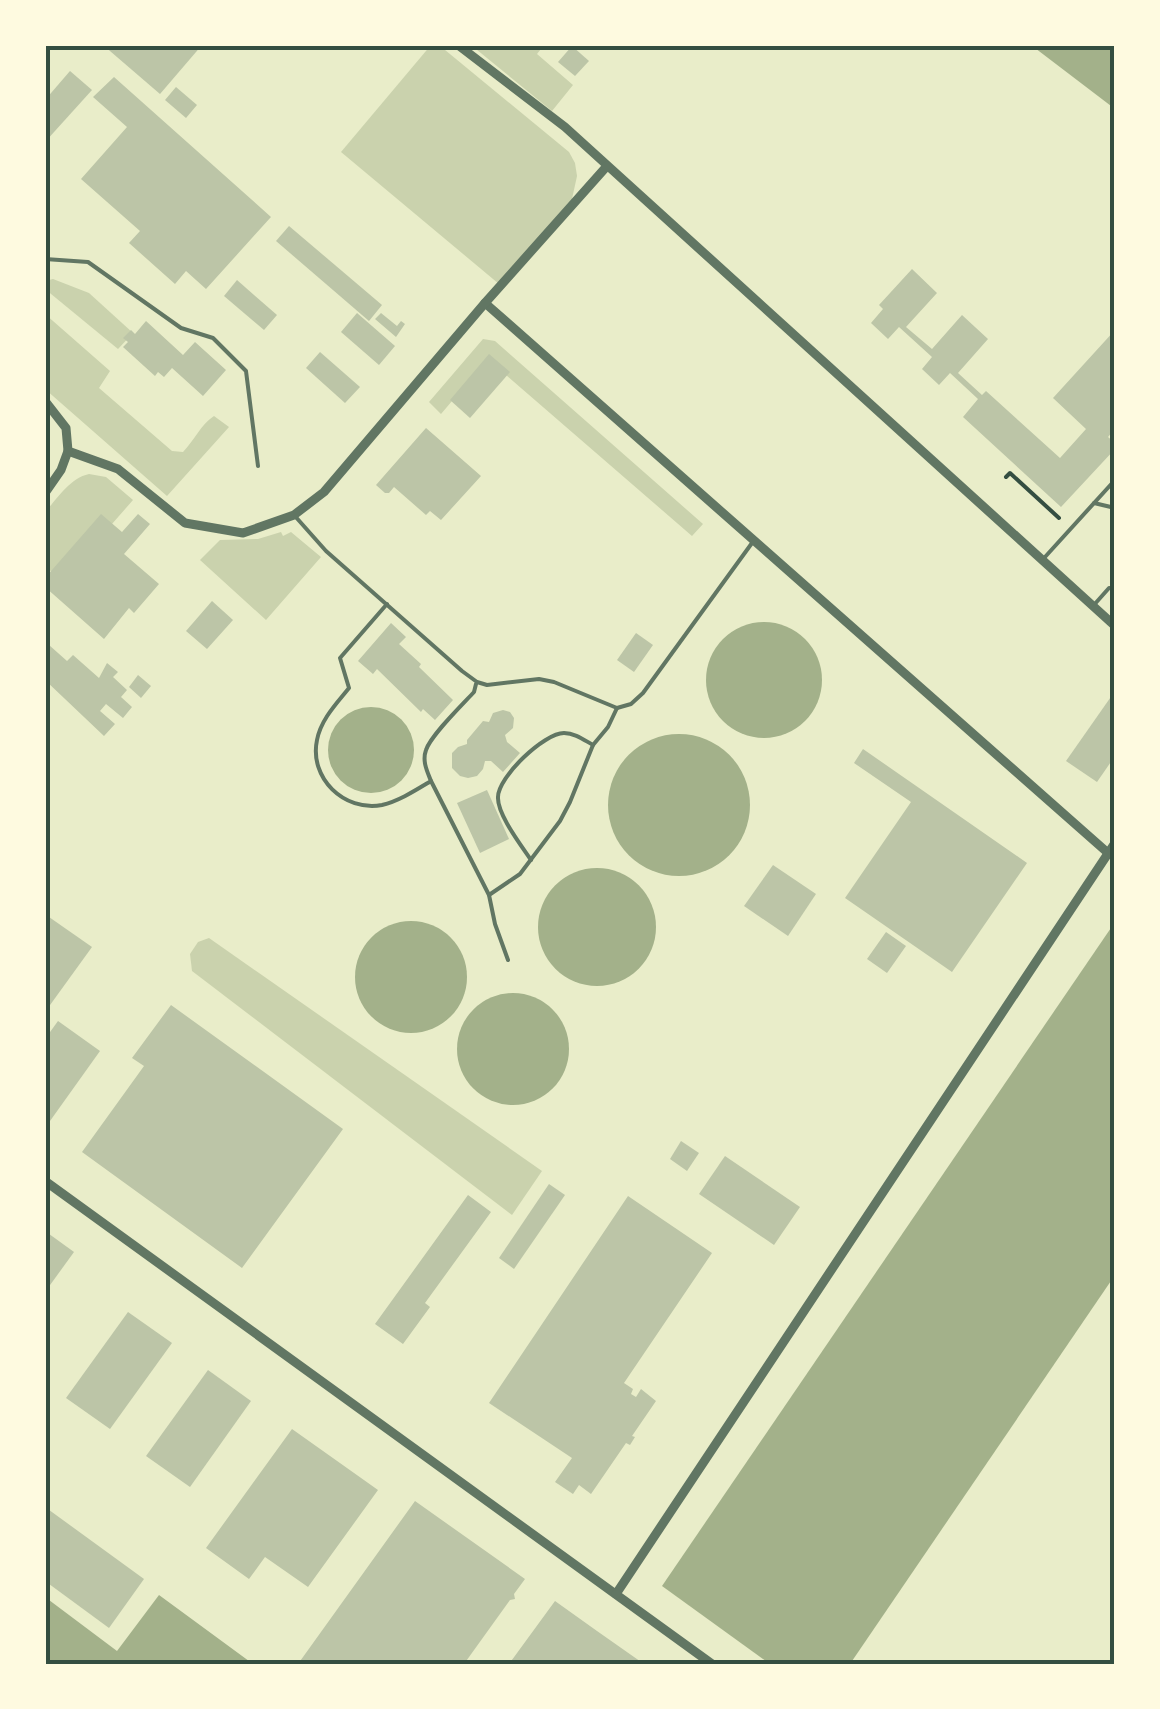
<svg xmlns="http://www.w3.org/2000/svg" width="1160" height="1709" font-family="Overpass,sans-serif">
<style>
.green{fill:#cad2ad}
.water{fill:#a3b18a}
.building{fill:#bcc5a7}
.lines{fill:none;stroke-linecap:round;stroke-linejoin:round}
.path{stroke:#344e41;stroke-width:4}
.service{stroke:#617663;stroke-width:4}
.minor{stroke:#617663;stroke-width:9}
.neatline{fill:none;stroke:#344e41;stroke-width:4}
</style>
<rect width="100%" height="100%" fill="#e9edc9"/>
<!-- green -->
<g class="green">
<polygon points="431,45 439,45 569,152 575,163 577,176 572,199 499,284 341,152"/>
<polygon points="471,45 544,45 537,54 573,85 552,111"/>
<polygon points="53,279 89,293 133,333 118,349 45,289 45,281"/>
<path d="M45,314L110,371L99,388L172,451L183,452C194,441 201,424 214,416L229,427L167,496L45,389Z"/>
<polygon points="483,339 495,341 703,524 692,536 506,375 480,368 441,414 429,402"/>
<path d="M89,474L106,477L133,500L62,581L45,566V512C58,498 70,478 89,474Z"/>
<polygon points="281,532 283,536 291,532 321,557 266,620 200,560 220,540 258,539"/>
<polygon points="209,938 542,1171 512,1215 192,971 190,954 198,942"/>
</g>
<!-- water -->
<g class="water">
<polygon points="1031,45 1115,45 1115,109"/>
<circle cx="764" cy="680" r="58"/>
<circle cx="371" cy="750" r="43"/>
<circle cx="679" cy="805" r="71"/>
<circle cx="597" cy="927" r="59"/>
<circle cx="411" cy="977" r="56"/>
<polygon points="1115,922 1115,1275 850,1664 770,1664 662,1586"/>
<circle cx="513" cy="1049" r="56"/>
<polygon points="159,1595 253,1664 45,1664 45,1597 117,1651"/>
</g>
<!-- building -->
<g class="building">
<polygon points="103,45 202,45 160,94"/>
<polygon points="572,46 589,61 575,76 558,62"/>
<polygon points="70,71 92,90 45,142 45,100"/>
<polygon points="114,77 271,217 206,289 186,271 175,284 129,243 140,231 81,179 127,127 93,97"/>
<polygon points="176,87 197,105 186,118 165,100"/>
<polygon points="289,226 382,305 369,321 276,241"/>
<polygon points="912,269 937,293 906,327 932,349 962,315 988,339 958,373 982,395 986,391 1060,458 1086,429 1053,398 1115,330 1115,429 1108,437 1115,443 1115,449 1061,507 963,417 978,399 950,373 939,385 922,369 932,357 899,327 888,339 871,323 883,309 879,305"/>
<polygon points="237,280 277,315 264,330 224,296"/>
<polygon points="357,313 395,346 379,365 341,332"/>
<polygon points="381,313 397,326 401,321 405,324 396,337 375,319"/>
<polygon points="146,321 183,355 195,342 226,370 203,396 172,368 164,377 158,372 155,376 123,347 128,342 123,338 131,330 135,334"/>
<polygon points="320,352 360,387 345,403 306,368"/>
<polygon points="489,354 510,372 470,418 450,400"/>
<polygon points="426,428 481,476 441,520 430,511 426,515 394,487 389,493 385,493 376,485"/>
<polygon points="101,514 122,532 138,514 150,524 124,554 159,584 134,613 129,608 104,639 45,587 45,578"/>
<polygon points="212,601 233,620 207,649 186,631"/>
<polygon points="391,623 406,637 399,644 421,664 419,667 453,700 435,720 423,709 421,712 377,669 373,674 358,661"/>
<polygon points="636,633 653,645 634,672 617,660"/>
<polygon points="45,645 47,648 49,645 67,661 73,655 99,678 107,663 118,672 113,677 127,690 121,697 132,707 123,718 106,704 100,711 115,724 104,736 45,680"/>
<polygon points="138,675 151,686 141,698 129,687"/>
<polygon points="1115,691 1115,756 1097,782 1066,761"/>
<polygon points="503,710 510,712 514,718 513,728 505,735 507,742 520,753 503,772 491,761 485,761 483,769 477,776 468,778 460,776 452,768 452,753 458,747 467,744 467,740 483,721 489,722 493,713"/>
<polygon points="863,749 1027,863 952,972 845,898 911,802 854,763"/>
<polygon points="487,790 509,839 480,853 457,803"/>
<polygon points="773,865 816,894 788,936 744,906"/>
<polygon points="49,917 92,947 45,1012 45,923"/>
<polygon points="886,932 906,946 887,973 867,959"/>
<polygon points="171,1005 343,1129 242,1268 82,1152 144,1066 132,1058"/>
<polygon points="58,1021 100,1051 45,1128 45,1039"/>
<polygon points="681,1141 699,1153 687,1171 670,1159"/>
<polygon points="725,1156 800,1207 774,1245 699,1194"/>
<polygon points="549,1184 565,1195 514,1269 499,1258"/>
<polygon points="468,1195 491,1212 425,1303 430,1307 403,1344 375,1324"/>
<polygon points="628,1196 712,1253 624,1383 633,1389 631,1394 636,1397 641,1389 656,1401 632,1436 635,1437 630,1445 626,1443 591,1494 579,1485 573,1494 555,1482 572,1458 489,1403"/>
<polygon points="45,1231 74,1252 45,1292"/>
<polygon points="128,1312 172,1343 110,1429 66,1398"/>
<polygon points="208,1370 251,1401 190,1487 146,1456"/>
<polygon points="292,1429 378,1490 308,1587 265,1557 249,1579 206,1548"/>
<polygon points="415,1501 525,1579 514,1594 515,1599 510,1600 464,1664 298,1664"/>
<polygon points="45,1507 144,1579 109,1628 45,1581"/>
<polygon points="555,1601 597,1631 644,1664 509,1664"/>
</g>
<g class="lines">
<!-- path -->
<polyline class="path" points="1006,477 1010,473 1059,518"/>
<!-- service -->
<g class="service">
<polyline points="45,259 88,262 181,328 213,338 246,371 258,466"/>
<polyline points="1094,503 1115,508"/>
<polyline points="294,515 326,551 462,671 477,682 487,685 539,679 554,682 617,708 631,704 643,693 752,543"/>
<polyline points="1045,557 1115,480"/>
<path d="M387,604L340,658L349,688C337,703 321,719 317,740C309,778 344,812 382,805C399,801 416,790 431,781C427,771 422,761 426,750C431,735 462,705 474,692L476,684"/>
<polyline points="1093,606 1109,588 1115,588"/>
<polyline points="431,781 489,895 495,924 508,960"/>
<path d="M531,860C521,845 497,814 498,797C498,777 544,733 564,733C575,733 584,740 593,745"/>
<polyline points="489,895 520,874 560,821 570,802 593,745 608,727 617,708"/>
</g>
<!-- minor -->
<g class="minor">
<polyline points="458,45 565,127 1115,626"/>
<polyline points="485,303 1108,853"/>
<polyline points="45,401 66,428 68,451 118,469 185,523 243,533 294,515 324,492 485,303 607,166"/>
<polyline points="45,493 61,470 68,451"/>
<polyline points="45,1181 712,1664"/>
<polyline points="616,1594 1115,843"/>
</g>
</g>
<!-- border -->
<rect width="1160" height="1709" fill="none" stroke="#fefae0" stroke-width="95"/>
<rect x="48" y="48" width="1064" height="1614" class="neatline"/>
</svg>
